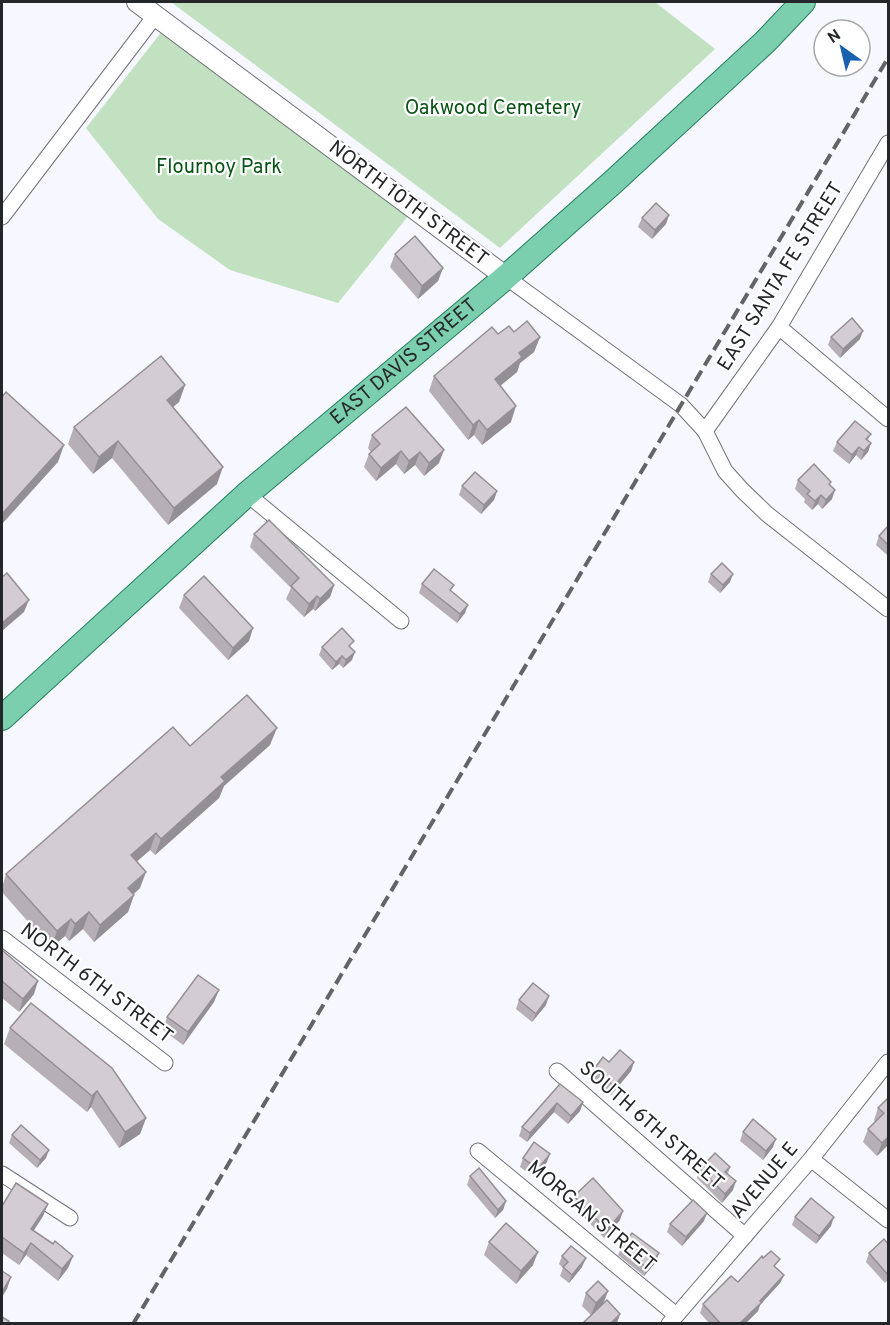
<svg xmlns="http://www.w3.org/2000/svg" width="890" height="1325" font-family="Overpass,sans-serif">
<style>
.green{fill:#c2e1c1}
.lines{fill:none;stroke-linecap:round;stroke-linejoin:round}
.minor-casing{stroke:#70727a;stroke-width:17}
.tertiary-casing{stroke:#70727a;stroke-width:22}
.primary-casing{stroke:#247f5c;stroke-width:26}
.minor{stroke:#fff;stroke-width:15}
.tertiary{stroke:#fff;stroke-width:20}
.primary{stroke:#7bcfae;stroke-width:24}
.rail{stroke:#636468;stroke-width:4;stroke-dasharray:12 6;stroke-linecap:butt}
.wall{fill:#b6afb5}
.shaded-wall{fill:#948f94}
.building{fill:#d4ccd3;stroke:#948f94;stroke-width:1.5}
.labels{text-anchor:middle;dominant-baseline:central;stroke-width:4.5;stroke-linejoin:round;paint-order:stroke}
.park-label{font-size:20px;fill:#075314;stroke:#fff}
.street-label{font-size:20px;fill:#252629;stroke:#fff}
</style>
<rect width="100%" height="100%" fill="#f6f7ff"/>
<!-- green -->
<g class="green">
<polygon points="171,2 655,2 715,49 500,248"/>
<polygon points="163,30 409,215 338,303 230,270 158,219 86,128"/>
</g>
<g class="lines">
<!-- minor casing -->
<g class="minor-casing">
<g id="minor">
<polyline points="2,217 155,16"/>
<polyline points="506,277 681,405 705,431 725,471 742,490 767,514 888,609"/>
<polyline points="779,327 888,419"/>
<polyline points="705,431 779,327 888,143"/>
<polyline points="247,494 401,621"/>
<polyline points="2,938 165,1063"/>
<polyline points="557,1071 745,1236"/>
<polyline points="478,1151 676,1315"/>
<polyline points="811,1159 888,1220"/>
<polyline points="2,1174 70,1218"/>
<polyline points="669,1324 811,1159 888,1062"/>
</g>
</g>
<!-- tertiary casing -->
<g class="tertiary-casing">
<polyline id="tertiary" points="137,2 506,277"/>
</g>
<!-- primary casing -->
<g class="primary-casing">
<g id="primary">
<path id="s1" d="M2,718L247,494L506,277L612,183L765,42L803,2"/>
</g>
</g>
<!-- minor -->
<use href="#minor" class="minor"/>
<!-- tertiary -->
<use href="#tertiary" class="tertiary"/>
<!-- primary -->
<use href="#primary" class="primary"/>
<!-- rail -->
<polyline class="rail" points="133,1324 888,58"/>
</g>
<!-- wall -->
<g class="wall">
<polygon points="669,215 666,224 652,239 638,227 642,218"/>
<polygon points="395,254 443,268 438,281 418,299 390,267"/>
<polygon points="514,332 540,337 534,352 520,363 517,372 500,386 511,422 482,445 474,435 468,440 429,391 434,376 498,334"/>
<polygon points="831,337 860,339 840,358 828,345"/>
<polygon points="185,385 179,402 173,407 217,484 168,525 112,458 93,474 68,444 74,427"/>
<polygon points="406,407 439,463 424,476 415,465 404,474 396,464 376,481 364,467 369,454 371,452 368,448 372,435"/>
<polygon points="871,434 868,440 871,443 868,452 861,460 856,455 849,464 833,451 837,442"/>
<polygon points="798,480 830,486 832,499 822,509 818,504 812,510 804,502 805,499 795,489"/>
<polygon points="462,486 497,491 494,500 481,514 459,495"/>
<polygon points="888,526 888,554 887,555 876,545 879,536"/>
<polygon points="254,534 334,585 330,597 315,611 313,609 304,617 286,599 291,588 250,547"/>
<polygon points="711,574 730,582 720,593 708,582"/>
<polygon points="422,584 452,592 465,613 457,623 419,593"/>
<polygon points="184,595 249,641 228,660 179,608"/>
<polygon points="322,647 351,648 352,660 343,668 339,664 332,670 319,655"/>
<polygon points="270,745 224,786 219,798 155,855 150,850 137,861 140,888 134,894 134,895 128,912 94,942 83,929 69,941 65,936 51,948 2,892 2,888 6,874 190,746"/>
<polygon points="2,950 34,994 19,1012 2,998"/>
<polygon points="519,1000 546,1005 532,1022 516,1009"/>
<polygon points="214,1002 183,1045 163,1030 167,1017"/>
<polygon points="10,1028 146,1118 140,1134 119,1148 91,1107 87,1112 4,1044"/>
<polygon points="609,1062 634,1062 631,1071 611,1095 591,1078 594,1069"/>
<polygon points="560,1084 583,1102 580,1111 568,1124 554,1112 527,1142 519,1136 522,1127"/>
<polygon points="888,1098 888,1145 877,1156 863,1142 868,1129 875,1122 874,1120 878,1108"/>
<polygon points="743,1132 773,1147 763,1160 740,1141"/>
<polygon points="12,1135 46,1158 37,1168 9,1143"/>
<polygon points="523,1158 547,1162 535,1178 520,1167"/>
<polygon points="730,1167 728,1174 733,1190 722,1203 697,1178 700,1169"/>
<polygon points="470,1176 506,1201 503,1210 495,1218 467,1185"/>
<polygon points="574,1196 620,1220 604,1238 571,1204"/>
<polygon points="48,1204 43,1216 34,1230 73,1256 68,1268 58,1281 26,1255 19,1265 2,1253 2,1206"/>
<polygon points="795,1217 831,1226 816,1244 792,1225"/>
<polygon points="704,1221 682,1246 667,1232 670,1224"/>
<polygon points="884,1239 888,1280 885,1283 866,1262 869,1253"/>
<polygon points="489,1242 533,1265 516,1284 484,1255"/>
<polygon points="622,1246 656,1262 644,1276 618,1255"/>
<polygon points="562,1256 582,1267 569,1283 560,1276 563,1268 559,1264"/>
<polygon points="777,1268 784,1275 780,1283 760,1305 758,1311 746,1323 709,1323 700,1313 703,1304 738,1282"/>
<polygon points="608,1291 604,1303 620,1314 617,1323 583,1323 591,1315 582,1306 586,1293"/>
</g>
<!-- shaded-wall -->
<g class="shaded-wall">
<polygon points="669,215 666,224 652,239 655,230"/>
<polygon points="443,268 438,281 418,299 422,286"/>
<polygon points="863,331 860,339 840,358 843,349"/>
<polygon points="540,337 534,352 520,363 517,372 489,395 495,379 519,353"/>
<polygon points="185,385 179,402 161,417 167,400"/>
<polygon points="516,406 511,422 482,445 487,430"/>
<polygon points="479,420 474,435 468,440 473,425"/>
<polygon points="118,441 112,458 93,474 99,457"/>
<polygon points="871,443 868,452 861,460 864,451"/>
<polygon points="64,445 58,462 2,524 2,514"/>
<polygon points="859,447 856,455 849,464 852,455"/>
<polygon points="444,450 439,463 424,476 429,463"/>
<polygon points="401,451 396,464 376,481 381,468"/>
<polygon points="420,452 415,465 404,474 409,461"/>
<polygon points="223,467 217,484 168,525 174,508"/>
<polygon points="835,490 832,499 822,509 826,500"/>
<polygon points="497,491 494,500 481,514 484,505"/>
<polygon points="821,495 818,504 812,510 815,501"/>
<polygon points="733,574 730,582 720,593 723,585"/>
<polygon points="334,585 330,597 315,611 320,599"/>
<polygon points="317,596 313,609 304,617 309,604"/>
<polygon points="29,600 24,612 2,631 2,623"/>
<polygon points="468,605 465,613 457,623 460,614"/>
<polygon points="253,628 249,641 228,660 233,648"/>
<polygon points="355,652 352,660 343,668 346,660"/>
<polygon points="342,656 339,664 332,670 336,662"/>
<polygon points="277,728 270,745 224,786 219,798 155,855 161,839 221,777"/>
<polygon points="156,833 150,850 125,872 131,855"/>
<polygon points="146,872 140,888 122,904 128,888"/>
<polygon points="134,895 128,912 94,942 100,925"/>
<polygon points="89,912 83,929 69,941 75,924"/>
<polygon points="71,919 65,936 51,948 57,931"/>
<polygon points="38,981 34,994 19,1012 23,999"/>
<polygon points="219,990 214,1002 183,1045 188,1032"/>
<polygon points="549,996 546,1005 532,1022 536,1014"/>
<polygon points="634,1062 631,1071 611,1095 614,1086"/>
<polygon points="97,1091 91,1107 87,1112 92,1096"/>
<polygon points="583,1102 580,1111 568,1124 571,1116"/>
<polygon points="557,1103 554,1112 527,1142 530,1133"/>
<polygon points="146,1118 140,1134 119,1148 125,1132"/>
<polygon points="888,1137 888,1145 877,1156 882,1143"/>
<polygon points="776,1139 773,1147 763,1160 766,1151"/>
<polygon points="49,1150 46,1158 37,1168 40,1160"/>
<polygon points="550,1154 547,1162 535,1178 538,1169"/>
<polygon points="736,1181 733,1190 722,1203 725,1194"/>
<polygon points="506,1201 503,1210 495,1218 498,1210"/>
<polygon points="48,1204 43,1216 27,1241 31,1229"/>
<polygon points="623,1211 620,1220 604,1238 607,1230"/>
<polygon points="707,1213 704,1221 682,1246 686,1237"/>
<polygon points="834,1217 831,1226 816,1244 819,1236"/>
<polygon points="31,1243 26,1255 19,1265 24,1253"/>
<polygon points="538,1252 533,1265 516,1284 521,1271"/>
<polygon points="659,1253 656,1262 644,1276 647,1268"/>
<polygon points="73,1256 68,1268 58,1281 62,1269"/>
<polygon points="586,1258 582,1267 569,1283 572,1275"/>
<polygon points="784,1275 780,1283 760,1305 758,1311 746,1323 740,1323"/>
<polygon points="11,1277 7,1289 2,1297 2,1292"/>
<polygon points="608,1291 603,1303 591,1315 596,1303"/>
<polygon points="620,1314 617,1323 611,1323"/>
</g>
<!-- building -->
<g class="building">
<polygon points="656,203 669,215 655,230 642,218"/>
<polygon points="415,236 443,268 422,286 395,254"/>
<polygon points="852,318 863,331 843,349 831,337"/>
<polygon points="527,321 540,337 519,353 522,357 495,379 516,406 487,430 479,420 473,425 434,376 492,327 498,334 509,326 514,332"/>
<polygon points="161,356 185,385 167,400 223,467 174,508 118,441 99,457 74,427"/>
<polygon points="6,392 64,445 2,514 2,397"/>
<polygon points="406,407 444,450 429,463 420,452 409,461 401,451 381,468 369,454 380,444 372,435"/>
<polygon points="855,421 871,434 866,439 871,443 864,451 859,447 852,455 837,442"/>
<polygon points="814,464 831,482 829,484 835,490 826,500 821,495 815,501 807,494 810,491 798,480"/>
<polygon points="475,472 497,491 484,505 462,486"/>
<polygon points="269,520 334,585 320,599 317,596 309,604 291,586 299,578 254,534"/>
<polygon points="888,526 888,545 879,536"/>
<polygon points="722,563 733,574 723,585 711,574"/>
<polygon points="434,569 454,585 450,590 468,605 460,614 422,584"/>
<polygon points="7,573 29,600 2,623 2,577"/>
<polygon points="204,576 253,628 233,648 184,595"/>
<polygon points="342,628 354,641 349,646 355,652 346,660 342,656 336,662 322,647"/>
<polygon points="247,695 277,728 221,777 225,781 161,839 156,833 131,855 146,872 128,888 134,895 100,925 89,912 75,924 71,919 57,931 6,874 173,727 190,746"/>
<polygon points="2,950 38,981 23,999 2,981"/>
<polygon points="198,975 219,990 188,1032 167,1017"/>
<polygon points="533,983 549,996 536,1014 519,1000"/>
<polygon points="31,1003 112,1068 146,1118 125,1132 97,1091 92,1096 10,1028"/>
<polygon points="620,1050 634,1062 614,1086 594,1069 603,1057 609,1062"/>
<polygon points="560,1084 583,1102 571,1116 557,1103 530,1133 522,1127"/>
<polygon points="888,1098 888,1137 882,1143 868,1129 884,1113 878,1108"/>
<polygon points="753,1119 776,1139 766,1151 743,1132"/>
<polygon points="21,1125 49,1150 40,1160 12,1135"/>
<polygon points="534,1142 550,1154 538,1169 523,1158"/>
<polygon points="715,1153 730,1167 725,1172 736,1181 725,1194 700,1169"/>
<polygon points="479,1168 506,1201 498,1210 470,1176"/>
<polygon points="593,1178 623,1211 607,1230 574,1196"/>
<polygon points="16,1183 48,1204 31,1229 53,1244 55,1241 73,1256 62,1269 31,1243 24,1253 2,1237 2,1206"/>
<polygon points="811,1198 834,1217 819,1236 795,1217"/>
<polygon points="693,1200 707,1213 686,1237 670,1224"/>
<polygon points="506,1223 538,1252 521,1271 489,1242"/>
<polygon points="632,1233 659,1253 647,1268 622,1246"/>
<polygon points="884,1239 888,1244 888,1275 869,1253"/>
<polygon points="571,1246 586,1258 572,1275 563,1267 568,1262 562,1256"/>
<polygon points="771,1251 780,1259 774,1266 784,1275 760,1301 762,1302 740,1323 720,1323 703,1304 731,1276 738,1282 762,1256 763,1258"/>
<polygon points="2,1271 11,1277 2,1292"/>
<polygon points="598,1281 608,1291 596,1303 586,1293"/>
<polygon points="607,1300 620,1314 611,1323 583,1323"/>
<polygon points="2,1317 9,1321 8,1323 2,1323"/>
</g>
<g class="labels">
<!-- park labels -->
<g class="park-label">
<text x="493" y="109">Oakwood Cemetery</text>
<text x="219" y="168">Flournoy Park</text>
</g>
<!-- street labels -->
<g class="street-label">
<text transform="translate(408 204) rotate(37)">NORTH 10TH STREET</text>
<text transform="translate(781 277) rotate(-58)">EAST SANTA FE STREET</text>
<text stroke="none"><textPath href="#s1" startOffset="537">EAST DAVIS STREET</textPath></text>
<text transform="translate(96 984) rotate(37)">NORTH 6TH STREET</text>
<text transform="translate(651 1126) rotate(41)">SOUTH 6TH STREET</text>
<text transform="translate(765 1181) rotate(-50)">AVENUE E</text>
<text transform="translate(591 1217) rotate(40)">MORGAN STREET</text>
</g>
</g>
<!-- border -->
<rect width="890" height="1325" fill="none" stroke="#252629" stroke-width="6"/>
<!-- north arrow -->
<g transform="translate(842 48) rotate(326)"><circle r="28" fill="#ffffff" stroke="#a8a8a9" stroke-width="1.5"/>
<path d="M0-4.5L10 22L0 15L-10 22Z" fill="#1960b0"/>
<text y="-9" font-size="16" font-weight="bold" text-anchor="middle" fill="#252629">N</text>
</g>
</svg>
